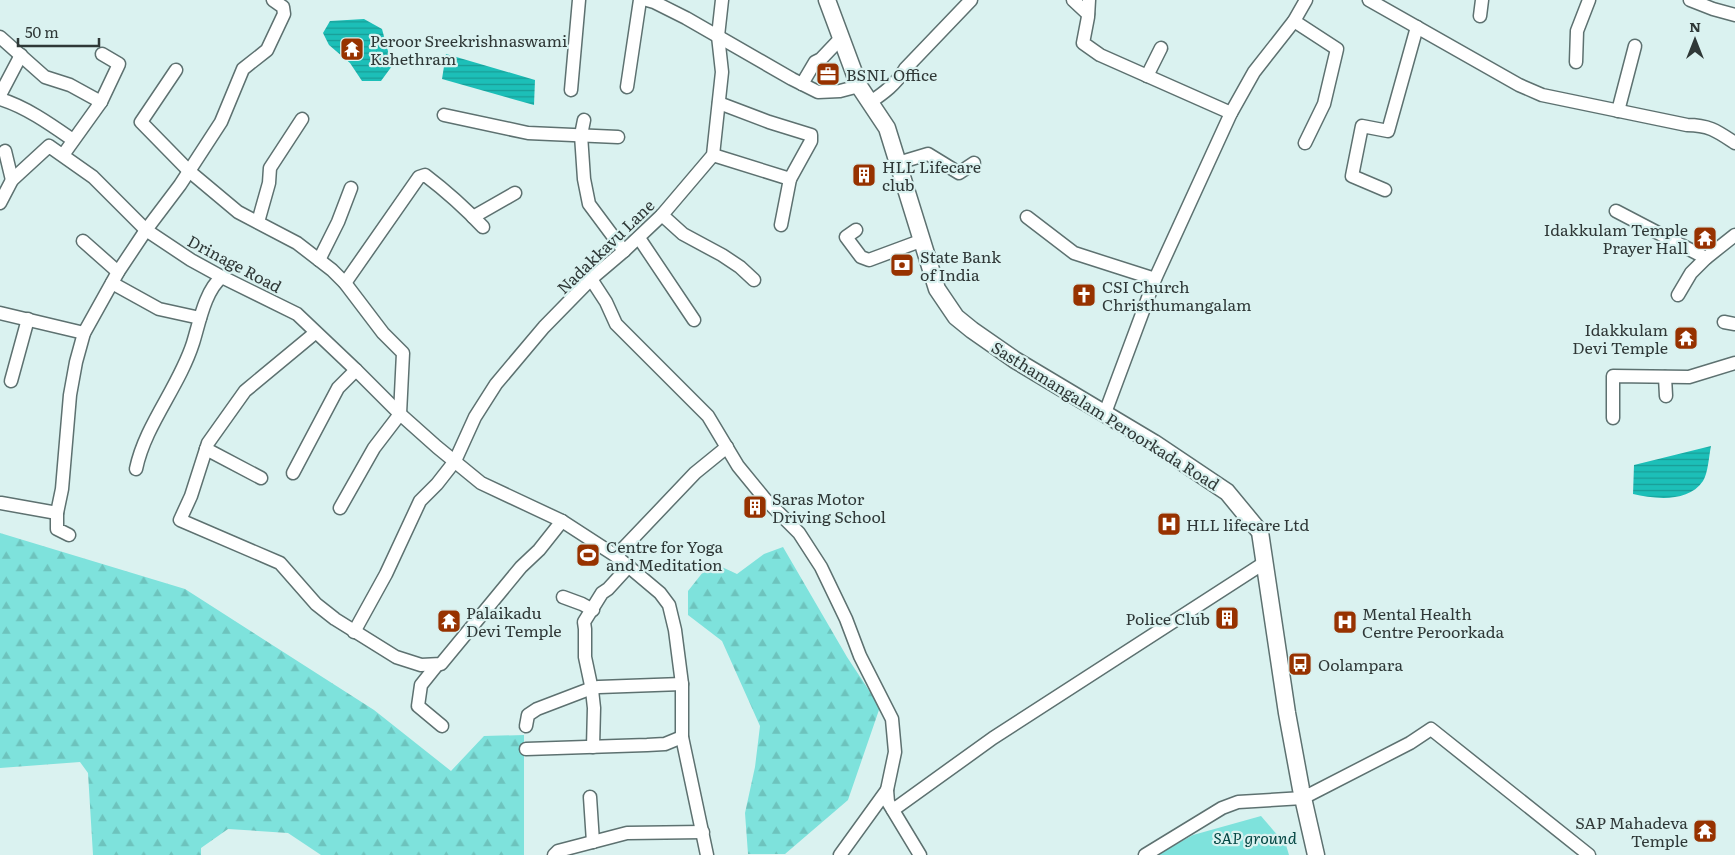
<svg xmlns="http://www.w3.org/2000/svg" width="1735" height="855" font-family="Literata,serif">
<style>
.green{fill:#7ee2dc}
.forest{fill:url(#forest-firs)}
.water{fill:url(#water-rules)}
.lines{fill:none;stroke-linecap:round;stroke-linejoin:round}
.minor-casing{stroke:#5d7170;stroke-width:15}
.tertiary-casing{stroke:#5d7170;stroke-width:19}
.minor{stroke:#fff;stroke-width:12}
.tertiary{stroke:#fff;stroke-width:16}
.labels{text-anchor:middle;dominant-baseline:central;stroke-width:4.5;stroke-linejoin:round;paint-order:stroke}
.poi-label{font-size:16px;fill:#2f3837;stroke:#daf2f0;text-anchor:start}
.street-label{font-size:16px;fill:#2f3837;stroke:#daf2f0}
.park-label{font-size:16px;font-style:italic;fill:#054845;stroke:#daf2f0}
</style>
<defs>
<pattern id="forest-firs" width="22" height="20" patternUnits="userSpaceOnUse" patternTransform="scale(1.25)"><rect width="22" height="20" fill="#7ee2dc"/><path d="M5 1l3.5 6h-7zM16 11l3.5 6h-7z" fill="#6dc3bd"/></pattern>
<pattern id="water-rules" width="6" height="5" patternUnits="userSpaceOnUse" patternTransform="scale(1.25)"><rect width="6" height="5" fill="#1cbfb8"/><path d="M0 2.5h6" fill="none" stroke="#199c96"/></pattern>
</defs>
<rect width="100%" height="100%" fill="#daf2f0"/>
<!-- green -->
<polygon class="green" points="1261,816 1286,845 1289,855 1157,855 1193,835"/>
<!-- forest -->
<g class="forest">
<polygon points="0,533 185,589 374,710 451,771 484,736 524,735 524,855 321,855 288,833 228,829 201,848 201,855 93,855 88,773 80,762 0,768"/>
<polygon points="783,547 847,657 880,707 848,800 785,854 748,854 745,813 755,767 760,726 722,641 688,615 688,591 711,562 737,574 764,554"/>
</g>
<!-- water -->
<g class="water">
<polygon points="364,19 382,29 392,66 381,81 362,81 350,63 329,45 323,33 330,21"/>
<polygon points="446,54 535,80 534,105 442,79"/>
<path d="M1711,446C1709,455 1708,474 1703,481C1688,503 1655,499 1633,494L1634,465Z"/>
</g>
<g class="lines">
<!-- minor casing -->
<g class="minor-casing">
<g id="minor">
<polyline points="647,0 654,2 686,18 792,79 818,92 840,91 859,86"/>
<polyline points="1073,0 1088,14"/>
<polyline points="1089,0 1088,17 1083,43 1100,55 1231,113"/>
<path d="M1369,0L1519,85L1542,95L1687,125C1709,125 1717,131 1735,143"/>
<polyline points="1690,0 1713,9 1735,15"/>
<polyline points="1480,16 1482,0"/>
<polyline points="1294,21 1337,49 1324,104 1305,143"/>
<polyline points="0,37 45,77 70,85 101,102"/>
<polyline points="1576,62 1577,31 1589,0"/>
<polyline points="176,70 141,122 189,171 238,212 297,243 332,270 345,283 383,333 403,353 400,414 374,448 340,508"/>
<polyline points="1147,76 1161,48"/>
<polyline points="802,84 815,62 821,59 841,38"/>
<polyline points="627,87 640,0"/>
<polyline points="571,90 579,0"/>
<polyline points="0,95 21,55"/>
<path d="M0,99C26,107 50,124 73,140"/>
<polyline points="719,103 769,122 811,135 811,141 790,179"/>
<path d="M869,103C884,93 896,84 905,69L971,0"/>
<polyline points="1618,111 1635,46"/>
<polyline points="444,115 528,133 618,137"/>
<polyline points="584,120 581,135 584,179 589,204 624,251"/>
<polyline points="5,151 12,180"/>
<polyline points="63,155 101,102 119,64 102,54"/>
<polyline points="713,155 790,179 781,225"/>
<polyline points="898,163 928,154 959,173 974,163"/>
<polyline points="1385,190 1352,176 1362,126 1388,131 1417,27"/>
<polyline points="0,203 12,180 49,146 93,177 146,230 191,260 222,277 297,314 356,370 400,414 437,447 481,483 562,521 616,556 660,593 669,605 675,630 682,684 682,737 707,855"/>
<polyline points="1616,211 1706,258"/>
<polyline points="662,215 683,234 722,255 740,267 754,280"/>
<polyline points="473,217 515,193"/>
<polyline points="1027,217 1074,253 1155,279"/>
<polyline points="258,222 269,183 270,168 302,119"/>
<polyline points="856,230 846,237 861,257 869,260 923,240"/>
<polyline points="639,238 694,320"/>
<polyline points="83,241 118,272"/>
<polyline points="319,260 338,222 351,188"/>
<polyline points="591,279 606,302 616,324 708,416 738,466 765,499 799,533 821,567 846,619 860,656 892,719 895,752 887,790 888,802 920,855"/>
<polyline points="112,283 159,309 200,318"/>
<path d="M345,283L419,177L425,175C446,191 465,208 483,227"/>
<polyline points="1678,295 1691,273 1706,258 1735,235"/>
<polyline points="0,313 84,333"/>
<polyline points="1724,322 1735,324"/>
<polyline points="315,333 245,391 208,443 191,496 180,520 280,563 316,604 335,619 396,657 421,665 441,664 521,567 539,550 562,521"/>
<polyline points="1665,377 1666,396"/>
<polyline points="11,381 28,319"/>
<polyline points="1105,413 1155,279 1231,113 1254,72 1294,21 1306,0"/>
<polyline points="1613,418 1613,376 1689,377 1735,363"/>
<polyline points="206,449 261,478"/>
<path d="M136,469C145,425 179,387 193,343C199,324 205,290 222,277"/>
<polyline points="293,473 338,388 356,370"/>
<polyline points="1,503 57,513"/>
<polyline points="69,535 57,529 57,513 62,489 70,395 76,362 84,333 118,272 146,230 180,185 221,122 243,69 267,50 284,14 283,7 273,0"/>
<polyline points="616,556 695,473 727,447"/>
<polyline points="563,597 582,604 593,610"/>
<polyline points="354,632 386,574 420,501 437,484 455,461 475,417 496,384 544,327 591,279 624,251 662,215 713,155 722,72 718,36 722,0"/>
<polyline points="437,665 421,685 418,706 442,726"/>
<polyline points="526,726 528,715 537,709 592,688 599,687 682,684"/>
<polyline points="593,747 594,708 592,690 585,657 585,629 584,622 602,593 608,589 629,566"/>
<polyline points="526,749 647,745 665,744 682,737"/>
<polyline points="590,797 593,842"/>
<polyline points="893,810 993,738 1264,563"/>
<polyline points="554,855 558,851 627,833 703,832"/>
<polyline points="840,855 887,790"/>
<polyline points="1145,855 1222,808 1238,802 1303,798 1410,743 1431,729 1589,855"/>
</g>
</g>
<!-- tertiary casing -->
<g class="tertiary-casing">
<polyline id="tertiary" points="827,0 859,86 887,128 937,289 956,317 972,330 1015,360 1154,443 1227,492 1260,532 1287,713 1301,789 1316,855"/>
</g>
<!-- minor -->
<use href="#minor" class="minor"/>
<!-- tertiary -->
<use href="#tertiary" class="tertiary"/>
</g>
<!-- icons -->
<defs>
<g id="temple-square" transform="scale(1.25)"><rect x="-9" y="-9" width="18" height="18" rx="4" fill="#973200" stroke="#daf2f0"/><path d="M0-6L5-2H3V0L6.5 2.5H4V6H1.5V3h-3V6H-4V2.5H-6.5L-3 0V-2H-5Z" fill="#fff"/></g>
<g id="office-square" transform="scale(1.25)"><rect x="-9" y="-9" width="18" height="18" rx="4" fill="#973200" stroke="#daf2f0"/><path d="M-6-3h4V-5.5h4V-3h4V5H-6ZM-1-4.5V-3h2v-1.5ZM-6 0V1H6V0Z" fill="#fff"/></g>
<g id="building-square" transform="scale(1.25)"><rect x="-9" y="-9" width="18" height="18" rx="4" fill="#973200" stroke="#daf2f0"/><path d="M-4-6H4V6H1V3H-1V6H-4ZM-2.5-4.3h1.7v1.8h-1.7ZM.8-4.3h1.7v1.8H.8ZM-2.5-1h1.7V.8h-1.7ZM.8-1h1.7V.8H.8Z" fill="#fff"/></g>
<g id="bank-square" transform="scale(1.25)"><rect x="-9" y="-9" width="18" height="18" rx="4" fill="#973200" stroke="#daf2f0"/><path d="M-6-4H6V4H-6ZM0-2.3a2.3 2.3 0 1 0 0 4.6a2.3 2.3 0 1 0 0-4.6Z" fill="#fff"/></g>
<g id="church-square" transform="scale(1.25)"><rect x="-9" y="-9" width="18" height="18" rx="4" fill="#973200" stroke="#daf2f0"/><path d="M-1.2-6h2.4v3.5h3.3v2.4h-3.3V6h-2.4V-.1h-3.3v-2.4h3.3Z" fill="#fff"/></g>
<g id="hospital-square" transform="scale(1.25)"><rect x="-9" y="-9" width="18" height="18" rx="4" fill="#973200" stroke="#daf2f0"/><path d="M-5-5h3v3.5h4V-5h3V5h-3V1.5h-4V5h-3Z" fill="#fff"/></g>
<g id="stadium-square" transform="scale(1.25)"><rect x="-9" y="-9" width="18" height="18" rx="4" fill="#973200" stroke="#daf2f0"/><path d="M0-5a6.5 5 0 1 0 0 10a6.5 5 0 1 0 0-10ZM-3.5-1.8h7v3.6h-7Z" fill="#fff"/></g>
<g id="bus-square" transform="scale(1.25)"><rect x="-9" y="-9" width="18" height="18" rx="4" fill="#973200" stroke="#daf2f0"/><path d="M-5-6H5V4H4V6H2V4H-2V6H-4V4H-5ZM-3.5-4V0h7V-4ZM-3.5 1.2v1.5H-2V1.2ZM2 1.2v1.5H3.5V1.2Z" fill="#fff"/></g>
</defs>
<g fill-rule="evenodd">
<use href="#temple-square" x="352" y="49"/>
<use href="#office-square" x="828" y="74"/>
<use href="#building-square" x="864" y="175"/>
<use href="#temple-square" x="1705" y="238"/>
<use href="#bank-square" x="902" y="265"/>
<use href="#church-square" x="1084" y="295"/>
<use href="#temple-square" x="1686" y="338"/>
<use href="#building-square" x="755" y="507"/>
<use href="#hospital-square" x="1169" y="524"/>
<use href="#stadium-square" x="588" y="555"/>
<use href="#building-square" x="1227" y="618"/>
<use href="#temple-square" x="449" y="621"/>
<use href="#hospital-square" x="1345" y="622"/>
<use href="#bus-square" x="1300" y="664"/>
<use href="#temple-square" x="1705" y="831"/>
</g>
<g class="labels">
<!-- poi labels -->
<g class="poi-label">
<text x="370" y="40">Peroor Sreekrishnaswami<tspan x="370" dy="18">Kshethram</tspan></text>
<text x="846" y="74">BSNL Office</text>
<text x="882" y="166">HLL Lifecare<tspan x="882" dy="18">club</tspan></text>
<text x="1688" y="229" text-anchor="end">Idakkulam Temple<tspan x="1688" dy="18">Prayer Hall</tspan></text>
<text x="920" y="256">State Bank<tspan x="920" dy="18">of India</tspan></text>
<text x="1102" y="286">CSI Church<tspan x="1102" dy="18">Christhumangalam</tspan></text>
<text x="1668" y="329" text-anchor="end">Idakkulam<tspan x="1668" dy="18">Devi Temple</tspan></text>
<text x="772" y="498">Saras Motor<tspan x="772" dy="18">Driving School</tspan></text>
<text x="1186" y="524">HLL lifecare Ltd</text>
<text x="606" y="546">Centre for Yoga<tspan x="606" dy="18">and Meditation</tspan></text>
<text x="466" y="612">Palaikadu<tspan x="466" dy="18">Devi Temple</tspan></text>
<text x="1362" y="613">Mental Health<tspan x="1362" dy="18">Centre Peroorkada</tspan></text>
<text x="1210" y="618" text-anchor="end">Police Club</text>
<text x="1318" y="664">Oolampara</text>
<text x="1688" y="822" text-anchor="end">SAP Mahadeva<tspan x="1688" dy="18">Temple</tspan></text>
</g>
<!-- street labels -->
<g class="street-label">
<text transform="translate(605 246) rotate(-44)">Nadakkavu Lane</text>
<text transform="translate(235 263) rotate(28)">Drinage Road</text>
<text transform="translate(1106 415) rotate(32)">Sasthamangalam Peroorkada Road</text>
</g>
<!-- park labels -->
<g class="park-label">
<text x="1255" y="837">SAP ground</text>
</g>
</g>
<!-- north arrow -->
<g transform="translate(1695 40)" stroke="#daf2f0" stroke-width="4" paint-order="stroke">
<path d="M0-4L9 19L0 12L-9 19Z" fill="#2f3837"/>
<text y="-8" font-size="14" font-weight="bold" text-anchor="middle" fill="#2f3837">N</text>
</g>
<!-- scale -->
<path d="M18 38v8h81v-8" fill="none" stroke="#2f3837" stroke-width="2.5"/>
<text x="25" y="38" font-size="15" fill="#2f3837" stroke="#daf2f0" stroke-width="4" paint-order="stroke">50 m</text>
</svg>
